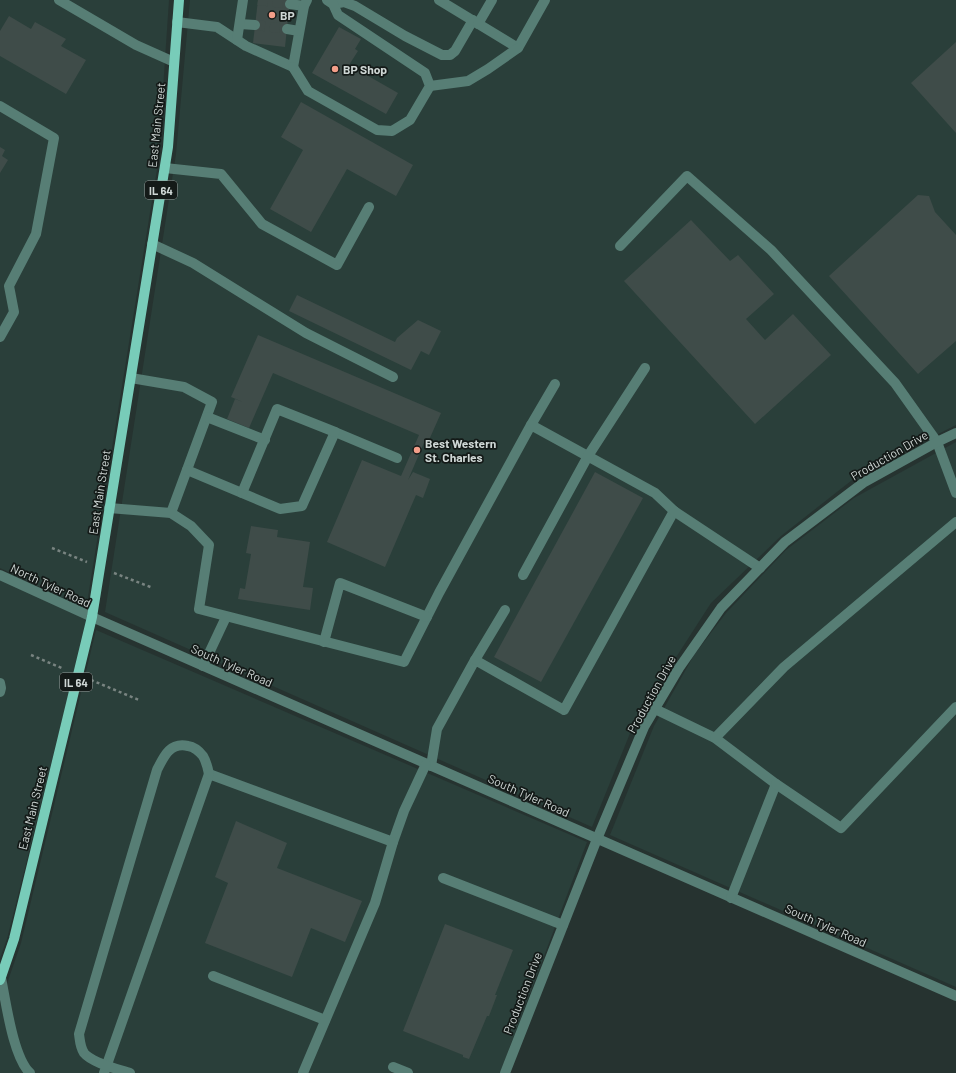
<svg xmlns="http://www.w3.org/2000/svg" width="956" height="1073" font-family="Barlow,sans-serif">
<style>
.built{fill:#2a3f3a}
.building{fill:#3f4c49}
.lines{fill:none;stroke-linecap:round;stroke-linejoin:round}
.minor-tunnel{stroke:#3f4c49;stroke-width:10;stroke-dasharray:10 5;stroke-linecap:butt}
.path{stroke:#798481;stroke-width:2.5;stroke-dasharray:3 3;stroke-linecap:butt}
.minor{stroke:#577e75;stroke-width:10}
.major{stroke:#78ccb9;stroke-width:10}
.poi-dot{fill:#f49e89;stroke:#141a18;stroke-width:1.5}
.labels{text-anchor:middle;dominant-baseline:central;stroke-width:3.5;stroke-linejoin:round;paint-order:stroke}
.shield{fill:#141a18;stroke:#979e9c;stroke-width:1}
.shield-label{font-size:11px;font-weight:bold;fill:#cfd7d5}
.poi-label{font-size:12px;font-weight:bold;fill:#cfd7d5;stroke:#141a18;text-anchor:start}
.street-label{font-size:12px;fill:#cfd7d5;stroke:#141a18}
</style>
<rect width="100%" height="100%" fill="#263330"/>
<!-- built -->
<g class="built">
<polygon points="0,0 169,0 158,163 86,609 0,568"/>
<polygon points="190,0 956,0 956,425 861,473 781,536 711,603 635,721 592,827 105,612 176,154"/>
<polygon points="956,442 956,987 610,835 654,726 694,655 726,613 786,550 854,498"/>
<polygon points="0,579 88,618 7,939 0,958"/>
<polygon points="96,630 587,842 500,1073 0,1073 0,1004 21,943"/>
</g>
<!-- building -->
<g class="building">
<polygon points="258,0 290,0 285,47 253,43"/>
<polygon points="9,16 31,29 35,22 66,39 61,46 86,60 66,94 0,56 0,31"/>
<polygon points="339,27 361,39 355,49 358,51 349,65 398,93 386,114 312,73"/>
<polygon points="956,42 956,133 911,83"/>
<polygon points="301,102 413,165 396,196 347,169 311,232 270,209 303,150 281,137"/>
<polygon points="0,147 5,150 2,156 8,160 0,173"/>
<polygon points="918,195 929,196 935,212 956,235 956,341 918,374 829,276"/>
<polygon points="691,220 730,261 738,255 774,294 746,319 765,340 793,314 831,355 755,424 624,281"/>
<polygon points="297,295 395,342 397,338 418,320 441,331 429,355 421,351 411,370 289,311"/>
<polygon points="258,335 441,413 429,440 426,438 408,480 413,472 430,479 423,498 416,495 385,567 327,542 362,460 401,476 419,435 273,373 249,428 227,419 235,399 243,402 231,397"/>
<polygon points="595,472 643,498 541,682 494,657"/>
<polygon points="251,526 278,530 277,537 310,542 303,587 313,588 310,610 238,599 240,588 245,589 251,554 246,553"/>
<polygon points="236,821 287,843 277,868 362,901 345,942 311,928 292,977 205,943 228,883 215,877"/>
<polygon points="445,924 513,950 495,995 497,995 489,1016 487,1016 469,1059 463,1057 463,1055 403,1031"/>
</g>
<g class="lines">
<!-- minor-tunnel -->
<g class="minor-tunnel">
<polyline points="258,0 290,4"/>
<polyline points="255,25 287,29"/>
</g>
<!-- path -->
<g class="path">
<polyline points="52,548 87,562"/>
<polyline points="114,573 153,588"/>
<polyline points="31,655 64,669"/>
<polyline points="91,680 139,700"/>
</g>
<!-- minor -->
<g class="minor">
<polyline points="59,0 136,45 174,62"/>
<polyline points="439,0 518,48 545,0"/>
<polyline points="290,4 304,6"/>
<polyline points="333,4 344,2 355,6 405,36 442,55 450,55 455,51 473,20"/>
<polyline points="177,22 217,27 246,46 293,67 304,6 307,0"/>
<polyline points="240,24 255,25"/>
<polyline points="478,24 492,0"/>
<polyline points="287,29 299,31"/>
<polyline points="237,40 243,0"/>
<polyline points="293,67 308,91 377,130 392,131 410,120 430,86 425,73 338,15 333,4 327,0"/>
<polyline points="430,86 468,81 488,69 518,48"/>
<polyline points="0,106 54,138 36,234 9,286 14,312 0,337"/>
<polyline points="165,168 221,174 262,224 337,265 369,207"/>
<polyline points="152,244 193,263 306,333 393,377"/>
<polyline points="620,246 687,176 771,250 895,383 937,442 956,493"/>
<polyline points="131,378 184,387 212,402 171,513"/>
<polyline points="207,417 265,440"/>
<polyline points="531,425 555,384"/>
<polyline points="187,470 280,509 302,506 335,432 397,458"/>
<polyline points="242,493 277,409 335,432"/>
<polyline points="109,508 171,513 191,526 209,545 199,609 404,662 439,593 531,425 655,493 674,511 564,710 475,660 437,729 431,766"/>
<polyline points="674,511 760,568"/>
<polyline points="0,575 92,617 956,996"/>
<polyline points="523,575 588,456 645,368"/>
<polyline points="324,642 340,583 427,617"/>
<polyline points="475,660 505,610"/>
<polyline points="203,666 226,617"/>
<polyline points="0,683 1,688 0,692"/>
<polyline points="655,709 715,738 776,784 731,898"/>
<polyline points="715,738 784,667 956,522"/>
<polyline points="776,784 841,828 956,707"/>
<polyline points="443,878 563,925"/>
<polyline points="213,976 325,1020"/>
<path d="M1,978C6,1002 13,1057 30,1073"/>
<polyline points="393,1067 408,1073"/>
<polyline points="104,1073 209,774 393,842 404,811 426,764"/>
<path d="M130,1073C118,1069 92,1063 84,1053C80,1047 80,1041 79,1034L157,770C164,756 170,742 188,746C195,747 199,751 203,756C206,761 208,769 209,774"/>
<polyline points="303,1073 375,903 393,842"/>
<polyline points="505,1073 597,839 644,727 679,668 721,608 785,542 863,483 937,442 956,433"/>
</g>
<!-- major -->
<polyline class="major" points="0,980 14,939 92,617 168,147 179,0"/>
</g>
<!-- markers -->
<g class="poi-dot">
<circle cx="272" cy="15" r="4"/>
<circle cx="335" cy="69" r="4"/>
<circle cx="417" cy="450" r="4"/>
</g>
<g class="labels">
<!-- shield labels -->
<g class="shield">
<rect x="145" y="181" width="32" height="18" rx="3"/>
<rect x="60" y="673" width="32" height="18" rx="3"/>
</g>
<g class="shield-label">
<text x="161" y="190">IL 64</text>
<text x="76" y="682">IL 64</text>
</g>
<!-- poi labels -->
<g class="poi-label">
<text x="280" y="15">BP</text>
<text x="343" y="69">BP Shop</text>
<text x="425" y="443">Best Western<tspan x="425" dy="14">St. Charles</tspan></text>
</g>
<!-- street labels -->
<g class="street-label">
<text transform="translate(156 125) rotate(-84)">East Main Street</text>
<text transform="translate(889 455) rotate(-30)">Production Drive</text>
<text transform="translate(99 492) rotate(-81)">East Main Street</text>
<text transform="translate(51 585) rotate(25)">North Tyler Road</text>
<text transform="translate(232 665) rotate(24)">South Tyler Road</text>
<text transform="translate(651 694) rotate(-61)">Production Drive</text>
<text transform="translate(529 795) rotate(24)">South Tyler Road</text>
<text transform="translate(32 808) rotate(-76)">East Main Street</text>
<text transform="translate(826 925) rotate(24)">South Tyler Road</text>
<text transform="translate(522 993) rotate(-69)">Production Drive</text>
</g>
</g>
</svg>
